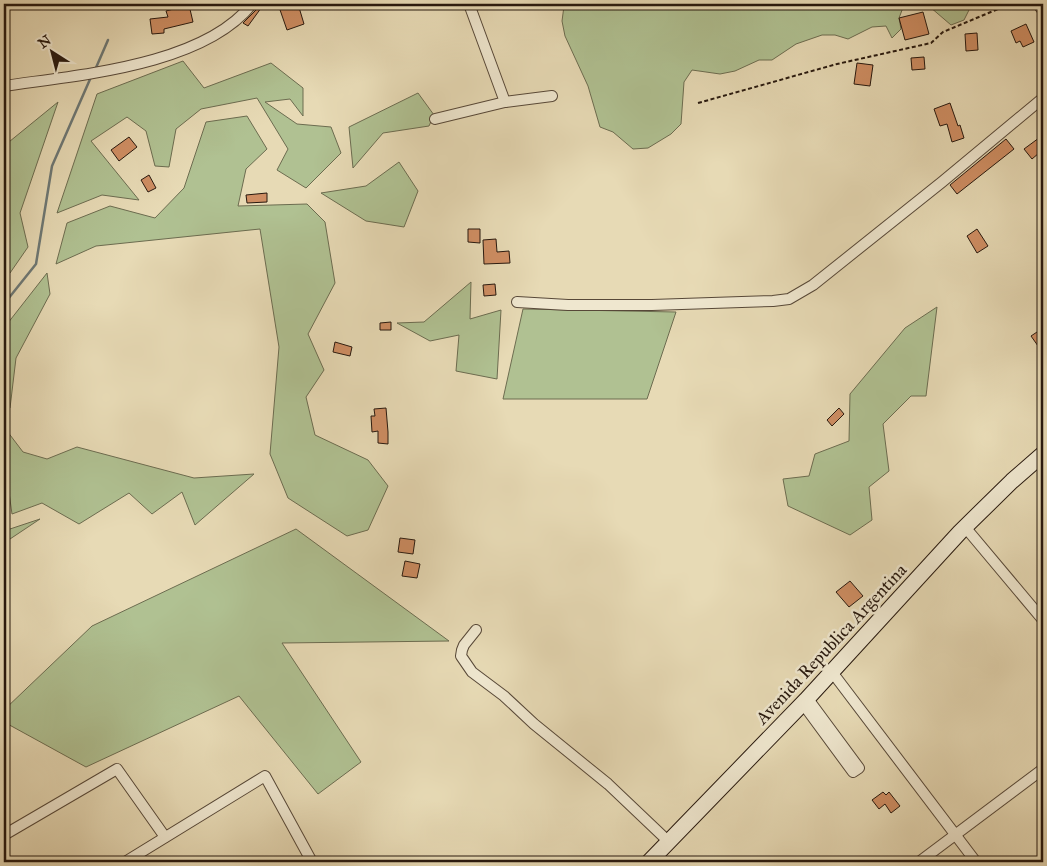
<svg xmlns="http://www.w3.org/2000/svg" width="1047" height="866" font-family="'IM FELL Great Primer',serif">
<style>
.green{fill:#b0c192;stroke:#6c6c50}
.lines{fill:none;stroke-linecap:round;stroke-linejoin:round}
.stream{stroke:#6d7875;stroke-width:2.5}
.building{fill:#cf8e63;stroke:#27180e}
.street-casing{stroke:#574838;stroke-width:12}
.secondary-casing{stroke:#27180e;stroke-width:17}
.path{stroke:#27180e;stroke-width:2;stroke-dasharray:4 2.5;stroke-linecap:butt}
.street{stroke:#efe7cf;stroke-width:10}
.secondary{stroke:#efe7cf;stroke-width:15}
.labels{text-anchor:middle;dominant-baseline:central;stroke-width:5;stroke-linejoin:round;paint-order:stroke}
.street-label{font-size:18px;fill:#27180e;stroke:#efe7cf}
</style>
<rect width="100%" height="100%" fill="#e7dab5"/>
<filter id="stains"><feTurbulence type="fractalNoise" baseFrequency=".004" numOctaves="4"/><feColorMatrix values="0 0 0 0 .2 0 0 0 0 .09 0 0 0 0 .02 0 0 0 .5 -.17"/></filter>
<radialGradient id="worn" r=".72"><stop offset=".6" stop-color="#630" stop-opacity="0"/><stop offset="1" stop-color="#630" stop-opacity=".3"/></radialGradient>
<!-- green -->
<g class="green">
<polygon points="569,4 909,4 904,5 899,18 901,29 892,38 886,26 872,27 848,39 835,35 822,35 796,44 772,60 759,60 735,71 720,74 692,70 684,82 681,124 671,134 648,148 633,149 613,132 600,127 588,86 565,36 562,21 564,6"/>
<polygon points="923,4 970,4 970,8 964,20 951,25 930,7"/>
<polygon points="183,61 204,88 271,63 303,88 303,116 290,99 265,102 297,124 331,127 341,153 306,188 277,170 288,149 257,98 201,109 176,129 169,167 155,166 146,131 127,117 91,141 139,200 102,195 57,213 97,94"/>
<polygon points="418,93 434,115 429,126 383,133 353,168 349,127"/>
<polygon points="58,102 20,213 28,247 10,273 4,273 4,176 6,169 4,169 4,146"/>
<polygon points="247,116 267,149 246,169 238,206 307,204 325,222 335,283 308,334 324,370 306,397 315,435 368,460 388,486 368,530 347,536 288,498 270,454 279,347 260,229 96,246 56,264 67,223 110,206 155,218 184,188 206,122"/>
<polygon points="399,162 418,191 404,227 366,221 321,193 366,186"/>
<polygon points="47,273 50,294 16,358 10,408 4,413 4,328"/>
<polygon points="471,282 470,319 501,310 497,379 456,371 459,335 430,341 397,323 424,322"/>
<polygon points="937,307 926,396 911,396 883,424 889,471 869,487 872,520 850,535 788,506 783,479 809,476 815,454 849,441 850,394 905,328"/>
<polygon points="523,309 676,312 647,399 503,399"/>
<polygon points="4,427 23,452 47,459 77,447 194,478 254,474 195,525 182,492 152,514 129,493 79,524 42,503 12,514 8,485 4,484"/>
<polygon points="40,519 4,543 4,531"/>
<polygon points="296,529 449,641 282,643 361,762 318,794 239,696 86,767 4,722 4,710 92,626"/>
</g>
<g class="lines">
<!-- stream -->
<g class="stream">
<polyline points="95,70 108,40"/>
<polyline points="4,304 36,264 52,166 91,77"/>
</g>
</g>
<!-- building -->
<g class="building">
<polygon points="259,4 264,4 248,26 243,23 257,9"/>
<polygon points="278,4 298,4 304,24 287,30"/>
<polygon points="189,5 193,22 164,29 164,33 152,34 150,19 168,17 166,11"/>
<polygon points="923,12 929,34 905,40 899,18"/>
<polygon points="1026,24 1034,42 1023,47 1020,41 1016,43 1011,31"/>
<polygon points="977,33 978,50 966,51 965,34"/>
<polygon points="924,57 925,69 912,70 911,58"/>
<polygon points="857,63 873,65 870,86 854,84"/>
<polygon points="950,103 958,126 960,125 964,138 952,142 947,124 940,126 934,109"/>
<polygon points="1043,135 1043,160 1039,153 1032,159 1024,149"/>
<polygon points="129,137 137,147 119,161 111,150"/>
<polygon points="1006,139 1014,149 957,194 950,185"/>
<polygon points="149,175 156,188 148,192 141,180"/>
<polygon points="267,193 267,202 247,203 246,195"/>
<polygon points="468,229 480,229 480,243 468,242"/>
<polygon points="977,229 988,246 977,253 967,236"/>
<polygon points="496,239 497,252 509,251 510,263 484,264 483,240"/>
<polygon points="495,284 496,295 484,296 483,285"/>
<polygon points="391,322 391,330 380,330 380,323"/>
<polygon points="1043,328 1043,353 1031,336"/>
<polygon points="335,342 352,347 350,356 333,352"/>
<polygon points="386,408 388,432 388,444 378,443 378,431 372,432 371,416 375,416 374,409"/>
<polygon points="839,408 844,414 832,426 827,420"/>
<polygon points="400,538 415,540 413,554 398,552"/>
<polygon points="405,561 420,564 417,578 402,576"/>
<polygon points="850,581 863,596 849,607 836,592"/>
<polygon points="883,792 886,795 889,792 900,806 891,813 885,804 879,809 872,800"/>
</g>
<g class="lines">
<!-- street casing -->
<g class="street-casing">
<g id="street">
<polyline points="469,4 505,102"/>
<polyline points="1038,4 1043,11"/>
<path d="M4,86C77,75 203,66 252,4"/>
<polyline points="435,119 505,102 552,96"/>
<polyline points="517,302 568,305 652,305 773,301 789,299 813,285 942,182 1043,98"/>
<polyline points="965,527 1043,620"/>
<polyline points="476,630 464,645 462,650 461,656 472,672 504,696 534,724 608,784 669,842"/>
<polyline points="832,672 976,862"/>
<polyline points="803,704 853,772 859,768 808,699"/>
<polyline points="4,835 117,769 165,837"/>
<polyline points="125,862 265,776 312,862"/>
<polyline points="919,862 1043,769"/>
</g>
</g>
<!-- secondary casing -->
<g class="secondary-casing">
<polyline id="secondary" points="649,862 806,700 960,532 1012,481 1043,454"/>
</g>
<!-- path -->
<polyline class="path" points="698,103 837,64 931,43 943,32 1010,4"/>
<!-- street -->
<use href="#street" class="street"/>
<!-- secondary -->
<use href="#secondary" class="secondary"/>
</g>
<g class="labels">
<!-- street labels -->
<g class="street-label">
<text transform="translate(831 644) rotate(-47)">Avenida Republica Argentina</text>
</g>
</g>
<!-- margin -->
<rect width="1047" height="866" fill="none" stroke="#e7dab5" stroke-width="20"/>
<rect x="5" y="5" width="1037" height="856" fill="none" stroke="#27180e" stroke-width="2.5"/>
<rect x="10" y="10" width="1027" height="846" fill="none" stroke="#27180e"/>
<!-- north arrow -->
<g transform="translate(52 52) rotate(324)" stroke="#efe7cf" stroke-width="4" paint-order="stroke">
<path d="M0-4L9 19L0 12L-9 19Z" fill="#27180e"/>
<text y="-8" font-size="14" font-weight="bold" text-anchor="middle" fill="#27180e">N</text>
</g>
<rect width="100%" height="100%" filter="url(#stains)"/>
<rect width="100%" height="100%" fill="url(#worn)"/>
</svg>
